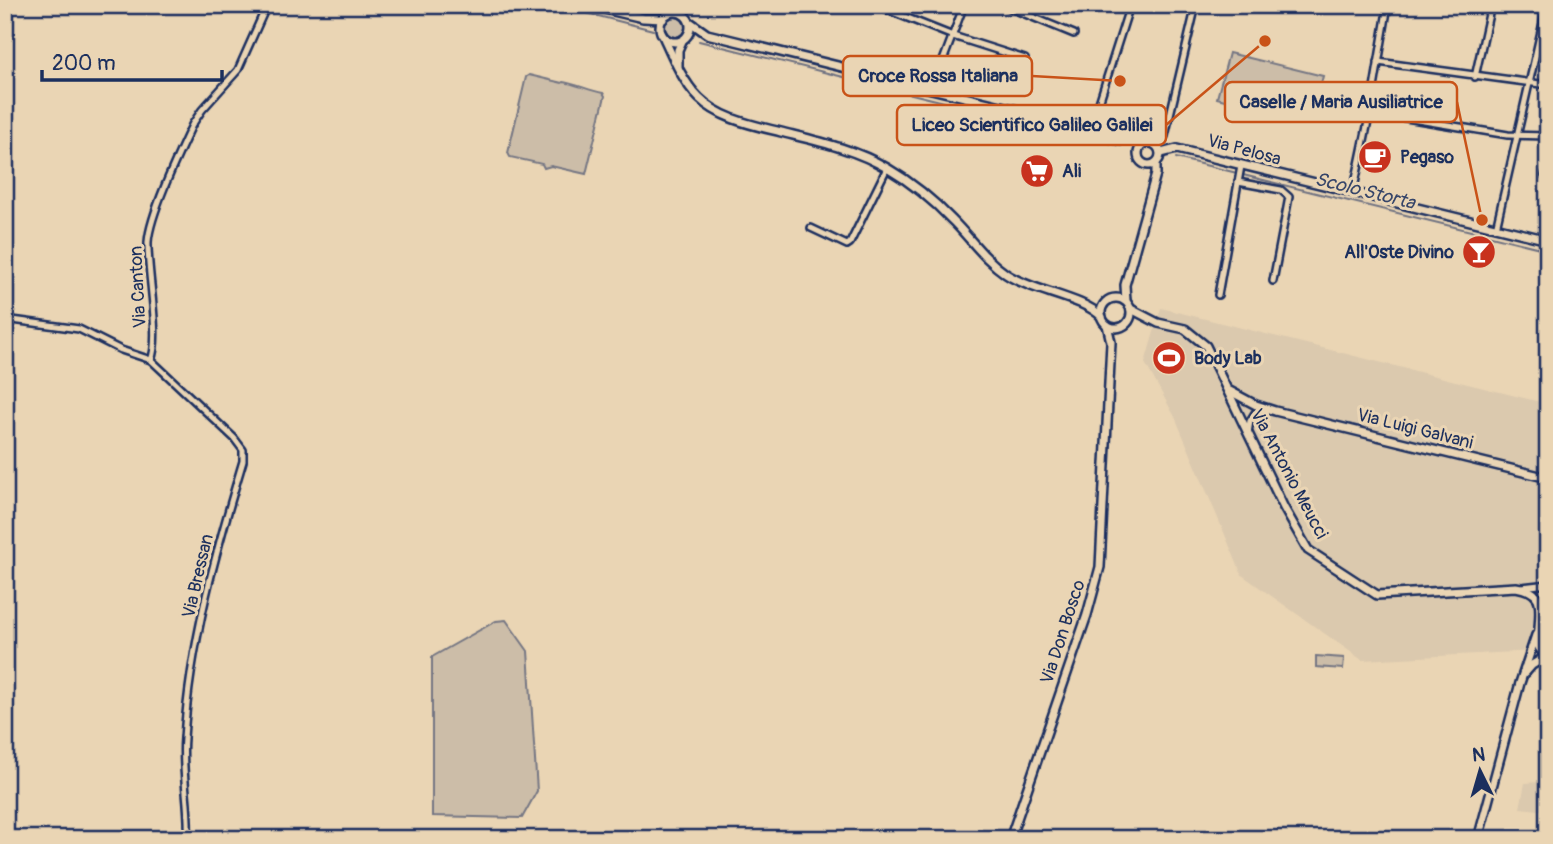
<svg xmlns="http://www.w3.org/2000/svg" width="1553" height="844" font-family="Pangolin,sans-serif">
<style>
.built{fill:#dbc9ae}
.green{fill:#ccbda8;stroke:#747683;stroke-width:2}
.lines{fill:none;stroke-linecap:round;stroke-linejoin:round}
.stream{stroke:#6d7080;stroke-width:2}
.street-casing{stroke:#1b2f5e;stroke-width:10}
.secondary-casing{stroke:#1b2f5e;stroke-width:12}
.street{stroke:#ead5b4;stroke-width:5}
.secondary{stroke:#ead5b4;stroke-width:7}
.labels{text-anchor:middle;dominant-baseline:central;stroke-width:6;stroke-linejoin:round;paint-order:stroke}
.street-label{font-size:18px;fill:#1b2f5e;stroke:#ead5b4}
.poi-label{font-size:18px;font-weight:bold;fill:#1b2f5e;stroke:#ead5b4;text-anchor:start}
.water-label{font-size:19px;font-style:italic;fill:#364569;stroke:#ead5b4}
.leader{fill:none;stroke:#c95318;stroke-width:2.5}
.callout-dot{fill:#c95318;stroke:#ead5b4;stroke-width:2.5}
.callout{fill:#ead5b4;stroke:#c95318;stroke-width:2.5}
.callout-label{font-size:19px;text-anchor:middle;font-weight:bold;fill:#1b2f5e}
</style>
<rect width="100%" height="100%" fill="#ead5b4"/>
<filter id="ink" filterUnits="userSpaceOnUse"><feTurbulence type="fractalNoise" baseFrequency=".0143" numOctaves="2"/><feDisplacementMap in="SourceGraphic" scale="14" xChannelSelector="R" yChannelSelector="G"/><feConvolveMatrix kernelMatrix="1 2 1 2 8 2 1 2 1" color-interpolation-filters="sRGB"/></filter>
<g filter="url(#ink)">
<!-- built -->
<g class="built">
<polygon points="1161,308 1548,404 1548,659 1535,651 1362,660 1242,575 1175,417 1145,363"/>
<polygon points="1548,702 1548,811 1520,808 1525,783 1540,782"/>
</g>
<!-- green -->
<g class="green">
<circle cx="675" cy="27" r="10"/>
<polygon points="1229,53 1323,76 1311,122 1217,98"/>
<path d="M529,75L562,83L563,82C576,84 588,90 603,93L605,96L586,174L551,166L544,168L542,164L510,157L508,153L526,77Z"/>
<polygon points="506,620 528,651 537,791 522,818 432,816 432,657 496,621"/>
<polygon points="1316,656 1344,658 1343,669 1316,667"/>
</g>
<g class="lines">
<!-- stream -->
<g class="stream">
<polyline points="566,5 567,8 653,30"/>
<polyline points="699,41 1121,146"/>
<polyline points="1176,158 1237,173"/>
<polyline points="1243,175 1548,250"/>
</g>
<!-- street casing -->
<g class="street-casing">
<g id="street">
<polyline points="1003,5 1074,34"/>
<polyline points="885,9 953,36 1025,59"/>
<polyline points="1378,62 1548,85"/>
<polyline points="1475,77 1491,5"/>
<polyline points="932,90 964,5"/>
<polyline points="1370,112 1508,135 1548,136"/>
<polyline points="1091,128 1130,5"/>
<polyline points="1158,146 1165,136 1196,5"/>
<polyline points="1545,176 1548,160"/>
<polyline points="1238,182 1281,190 1289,197 1273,281"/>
<polyline points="1353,193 1370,112 1388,5"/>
<polyline points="811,228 847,245 850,243 887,168"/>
<polyline points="1496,228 1547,5"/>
<polyline points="1218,295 1241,166"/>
<path d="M5,319L79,329L121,350L151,360L234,438L243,450V461C216,551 190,644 184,738C181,772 190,805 188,839"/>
<path d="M151,360C161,338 147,271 148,242C150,214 179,153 192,125L202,110L238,70L267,5"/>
<polyline points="1248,433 1250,421 1255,413 1268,411"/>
<polyline points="1522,587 1548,584"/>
</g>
</g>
<!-- secondary casing -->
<g class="secondary-casing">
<g id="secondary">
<polyline points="587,5 643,18 663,19"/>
<circle cx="675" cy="27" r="15"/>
<polyline points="690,22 707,34 1148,142"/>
<path d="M664,38C673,58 683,82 699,98C720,119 753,125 781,132C817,141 855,149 887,168C911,182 934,201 953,221C971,239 985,260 1006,274C1033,292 1083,297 1102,317"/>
<polyline points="678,66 678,50 682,41"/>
<circle cx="1149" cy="154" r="11"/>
<polyline points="1161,153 1177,149 1548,240"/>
<circle cx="1116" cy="313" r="15"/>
<polyline points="1126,301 1125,285 1156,174 1156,163"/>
<path d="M1131,309L1158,323L1185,329L1206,346L1284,508L1308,550L1377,595L1516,587C1545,592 1540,605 1539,629"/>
<polyline points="1228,390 1256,405 1275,411 1548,478"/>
<path d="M1548,622C1533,631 1533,647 1548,656"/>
<polyline points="1525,673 1532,665 1547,656"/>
<polyline points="1010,839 1087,615 1100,567 1111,342 1107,325"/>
<polyline points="1478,839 1520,683 1536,635"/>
</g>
</g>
<!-- street -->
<use href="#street" class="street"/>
<!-- secondary -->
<use href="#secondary" class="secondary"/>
</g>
</g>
<!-- icons -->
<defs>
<g id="cafe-disc" transform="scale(1.75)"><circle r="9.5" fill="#c8321e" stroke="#ead5b4"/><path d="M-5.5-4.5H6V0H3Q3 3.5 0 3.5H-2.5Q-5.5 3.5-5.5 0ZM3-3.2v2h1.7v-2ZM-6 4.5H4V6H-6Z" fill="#fff"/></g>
<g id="supermarket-disc" transform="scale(1.75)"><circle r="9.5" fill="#c8321e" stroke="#ead5b4"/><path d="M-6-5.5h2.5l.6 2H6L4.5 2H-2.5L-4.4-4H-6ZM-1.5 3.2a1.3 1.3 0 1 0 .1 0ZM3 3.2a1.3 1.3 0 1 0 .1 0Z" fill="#fff"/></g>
<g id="bar-disc" transform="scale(1.75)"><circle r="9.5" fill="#c8321e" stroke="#ead5b4"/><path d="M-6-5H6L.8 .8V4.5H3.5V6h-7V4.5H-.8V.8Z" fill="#fff"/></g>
<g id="stadium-disc" transform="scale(1.75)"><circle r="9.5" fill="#c8321e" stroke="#ead5b4"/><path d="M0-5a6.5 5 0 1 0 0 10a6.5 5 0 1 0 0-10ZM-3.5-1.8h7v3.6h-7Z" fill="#fff"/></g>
</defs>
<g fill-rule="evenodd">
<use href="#cafe-disc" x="1375" y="157"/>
<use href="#supermarket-disc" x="1037" y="171"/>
<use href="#bar-disc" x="1479" y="252"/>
<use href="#stadium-disc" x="1169" y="358"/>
</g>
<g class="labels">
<!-- street labels -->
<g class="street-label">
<text transform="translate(1244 150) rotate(15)">Via Pelosa</text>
<text transform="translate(138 287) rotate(-93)">Via Canton</text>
<text transform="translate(1415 429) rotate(14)">Via Luigi Galvani</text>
<text transform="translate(1289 474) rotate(62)">Via Antonio Meucci</text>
<text transform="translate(198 576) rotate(-77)">Via Bressan</text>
<text transform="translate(1063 632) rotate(-72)">Via Don Bosco</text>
</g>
<!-- poi labels -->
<g class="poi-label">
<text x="1400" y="157">Pegaso</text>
<text x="1062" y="171">Ali</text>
<text x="1454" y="252" text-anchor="end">All'Oste Divino</text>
<text x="1194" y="358">Body Lab</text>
</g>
<!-- water labels -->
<g class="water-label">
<text transform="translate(1365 191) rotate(14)">Scolo Storta</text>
</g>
</g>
<!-- callouts -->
<path class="leader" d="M1120 81L1032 76M1482 220L1457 102M1265 41L1166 125"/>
<g class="callout-dot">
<circle cx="1120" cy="81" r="7"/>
<circle cx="1482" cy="220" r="7"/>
<circle cx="1265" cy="41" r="7"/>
</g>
<g class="callout">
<rect x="843" y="56" width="189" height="40" rx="7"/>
<rect x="1225" y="82" width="232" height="40" rx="7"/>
<rect x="897" y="105" width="269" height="40" rx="7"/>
</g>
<g class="callout-label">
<text x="938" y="82">Croce Rossa Italiana</text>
<text x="1341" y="108">Caselle / Maria Ausiliatrice</text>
<text x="1032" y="131">Liceo Scientifico Galileo Galilei</text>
</g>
<!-- margin -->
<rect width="1553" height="844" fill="none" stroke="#ead5b4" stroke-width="28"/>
<rect x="14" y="14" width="1525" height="816" fill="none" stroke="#1b2f5e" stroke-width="2.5" filter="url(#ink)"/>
<!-- north arrow -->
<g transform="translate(1480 771) rotate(355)" stroke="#ead5b4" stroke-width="5" paint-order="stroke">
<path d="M0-5L12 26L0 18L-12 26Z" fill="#1b2f5e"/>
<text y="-10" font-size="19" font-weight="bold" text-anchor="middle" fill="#1b2f5e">N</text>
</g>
<!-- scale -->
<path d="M42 70v10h180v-10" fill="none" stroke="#1b2f5e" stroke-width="3.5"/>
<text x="52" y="70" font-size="21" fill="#1b2f5e" stroke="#ead5b4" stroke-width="5" paint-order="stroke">200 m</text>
</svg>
